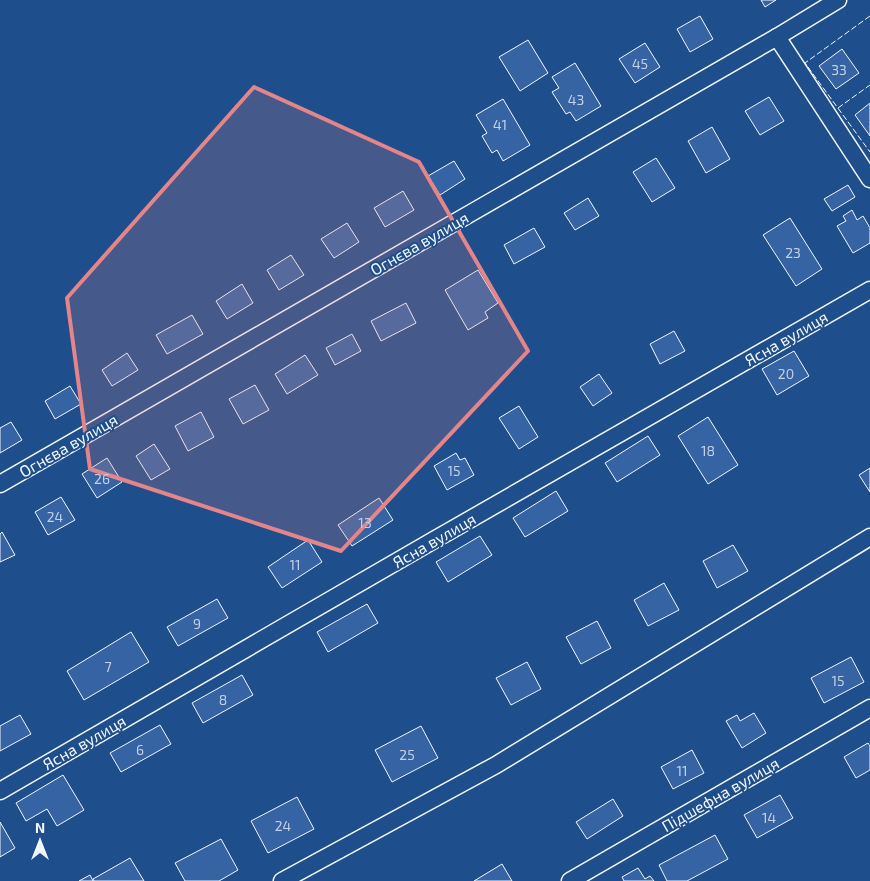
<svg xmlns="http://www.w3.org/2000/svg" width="870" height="881" font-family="'Exo 2',sans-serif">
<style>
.building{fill:#3563a3;stroke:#f2f6ff}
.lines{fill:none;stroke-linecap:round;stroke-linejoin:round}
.street-casing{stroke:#f2f6ff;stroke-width:19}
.street{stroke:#1f4e8c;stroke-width:16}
.fence{stroke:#f2f6ff;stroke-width:1;stroke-dasharray:6 2.5;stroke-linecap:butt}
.marked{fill:#e38589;fill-opacity:0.2;stroke:#e38589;stroke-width:4;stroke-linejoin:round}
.labels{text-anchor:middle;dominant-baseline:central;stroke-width:4;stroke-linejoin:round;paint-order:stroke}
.number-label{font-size:14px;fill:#c3d1e8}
.street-label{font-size:16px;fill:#f2f6ff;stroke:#1f4e8c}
</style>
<rect width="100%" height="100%" fill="#1f4e8c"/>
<!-- building -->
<g class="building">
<polygon points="761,0 776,0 765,7"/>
<polygon points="700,16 713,39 690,52 677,29"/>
<polygon points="528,40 548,73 520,91 499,57"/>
<polygon points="645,43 660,67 635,83 619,59"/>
<polygon points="842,49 859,73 836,89 819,66"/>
<polygon points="575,63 601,106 576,121 570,112 566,114 552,92 559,88 552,77"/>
<polygon points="769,97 784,121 760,135 745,111"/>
<polygon points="503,99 530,145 503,161 497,150 492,153 482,136 487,133 476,115"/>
<polygon points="870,103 870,136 855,115"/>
<polygon points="712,127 730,159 706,173 688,141"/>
<polygon points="656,158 675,188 652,202 633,172"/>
<polygon points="454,161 465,179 440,195 428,176"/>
<polygon points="848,185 855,197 832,211 824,199"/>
<polygon points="403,191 414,210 385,227 374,208"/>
<polygon points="588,198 599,216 575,230 564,213"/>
<polygon points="852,210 857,220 863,216 870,228 870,243 853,253 837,226 846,221 843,216"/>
<polygon points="790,218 822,269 796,286 763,235"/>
<polygon points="347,223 359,242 334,258 321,239"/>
<polygon points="534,228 545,247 514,264 504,245"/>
<polygon points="291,255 304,275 279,290 267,270"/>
<polygon points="478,270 498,303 485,312 488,318 468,330 445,290"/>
<polygon points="242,284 253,303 227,319 216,301"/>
<polygon points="406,303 416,323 381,341 371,321"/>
<polygon points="192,315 203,334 167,354 156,335"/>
<polygon points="674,331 685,351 660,364 650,344"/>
<polygon points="352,334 361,351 335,365 326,348"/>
<polygon points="794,351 809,376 777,395 762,369"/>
<polygon points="127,353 138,370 112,386 102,370"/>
<polygon points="305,355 318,375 287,394 275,374"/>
<polygon points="599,374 612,393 593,406 580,387"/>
<polygon points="255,385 269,410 243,424 229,399"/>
<polygon points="70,386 81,404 55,419 45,401"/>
<polygon points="519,406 538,437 519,449 499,418"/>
<polygon points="201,412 214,437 188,451 175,426"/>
<polygon points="708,417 738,465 708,484 678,436"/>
<polygon points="11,422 22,440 0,453 0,428"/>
<polygon points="648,436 660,455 617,482 605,463"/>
<polygon points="154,444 170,469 151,480 136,456"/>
<polygon points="456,453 460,460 465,458 474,475 447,490 434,466"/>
<polygon points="107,458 122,482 97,498 82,474"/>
<polygon points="870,468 870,492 859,475"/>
<polygon points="556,491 568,511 525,537 513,518"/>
<polygon points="61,497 75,520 48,535 35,512"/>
<polygon points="379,498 393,520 352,546 338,525"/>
<polygon points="2,532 15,555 0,562 0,534"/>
<polygon points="480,536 492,555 448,582 436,562"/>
<polygon points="308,540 322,562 282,588 268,567"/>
<polygon points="733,545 748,571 717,588 703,561"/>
<polygon points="664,583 679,610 648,626 634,600"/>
<polygon points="217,599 228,618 178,646 167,627"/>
<polygon points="367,604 378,623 328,652 317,632"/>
<polygon points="597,621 611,648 581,664 566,637"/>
<polygon points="131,632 149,662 84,700 67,671"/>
<polygon points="851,657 864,682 824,703 811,678"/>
<polygon points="527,662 541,689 511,705 496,678"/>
<polygon points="242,675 253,695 203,723 192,703"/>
<polygon points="754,713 766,733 742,748 726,721 737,715 740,721"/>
<polygon points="20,715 31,734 0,751 0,726"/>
<polygon points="160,725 171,744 121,772 110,753"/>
<polygon points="421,726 438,758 392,782 375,750"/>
<polygon points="868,743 870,746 870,770 856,778 844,757"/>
<polygon points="692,750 704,773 673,789 661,767"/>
<polygon points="63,775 84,810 57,826 47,809 26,821 16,803"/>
<polygon points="780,795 793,818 757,838 744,815"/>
<polygon points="297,797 314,829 268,853 251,821"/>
<polygon points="613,799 623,816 587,839 576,822"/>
<polygon points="0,822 15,848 0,857"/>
<polygon points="715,835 728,859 687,881 667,881 659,865"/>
<polygon points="221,839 238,870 219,881 185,881 175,863"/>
<polygon points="130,858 144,881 94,881 93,879"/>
<polygon points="502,864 512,881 474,881"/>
<polygon points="638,868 645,879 650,876 654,881 624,881 622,877"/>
<polygon points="90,875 93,881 79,881"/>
</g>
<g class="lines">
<!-- street casing -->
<g class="street-casing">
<g id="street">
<polyline points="777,37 870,179"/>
<polyline points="0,484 777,37 838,0"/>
<polyline points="0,791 434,540 870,290"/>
<polyline points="282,881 496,765 870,537"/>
<polyline points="570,881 870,708"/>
</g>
</g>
<!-- street -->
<use href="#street" class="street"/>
<!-- fence -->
<g class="fence">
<polyline points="870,16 805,63 870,152"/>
<polyline points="838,108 870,85"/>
</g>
</g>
<!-- marked area -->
<path class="marked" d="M254,87L419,162L528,351L341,551L90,469L67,298Z"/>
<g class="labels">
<!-- number labels -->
<g class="number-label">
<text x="640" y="63">45</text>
<text x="839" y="69">33</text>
<text x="576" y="99">43</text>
<text x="500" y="124">41</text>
<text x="793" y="252">23</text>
<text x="786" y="373">20</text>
<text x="708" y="450">18</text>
<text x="454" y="470">15</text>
<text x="102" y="478">26</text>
<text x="55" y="516">24</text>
<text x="365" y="522">13</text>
<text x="295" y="564">11</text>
<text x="197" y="623">9</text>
<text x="108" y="666">7</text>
<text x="838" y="680">15</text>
<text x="223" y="699">8</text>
<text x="140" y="749">6</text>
<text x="407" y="754">25</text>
<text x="682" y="770">11</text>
<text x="769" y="817">14</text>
<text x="283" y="825">24</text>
</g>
<!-- street labels -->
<g class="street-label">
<text transform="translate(419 243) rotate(-30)">Огнєва вулиця</text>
<text transform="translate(786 338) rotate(-30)">Ясна вулиця</text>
<text transform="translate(68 445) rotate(-30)">Огнєва вулиця</text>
<text transform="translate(434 540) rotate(-30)">Ясна вулиця</text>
<text transform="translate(84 742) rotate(-30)">Ясна вулиця</text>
<text transform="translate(720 794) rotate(-30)">Підшефна вулиця</text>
</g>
</g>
<!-- north arrow -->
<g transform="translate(40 841)" stroke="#1f4e8c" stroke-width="4" paint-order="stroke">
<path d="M0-4L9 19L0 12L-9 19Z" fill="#f2f6ff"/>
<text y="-8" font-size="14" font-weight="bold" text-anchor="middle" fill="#f2f6ff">N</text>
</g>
</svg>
